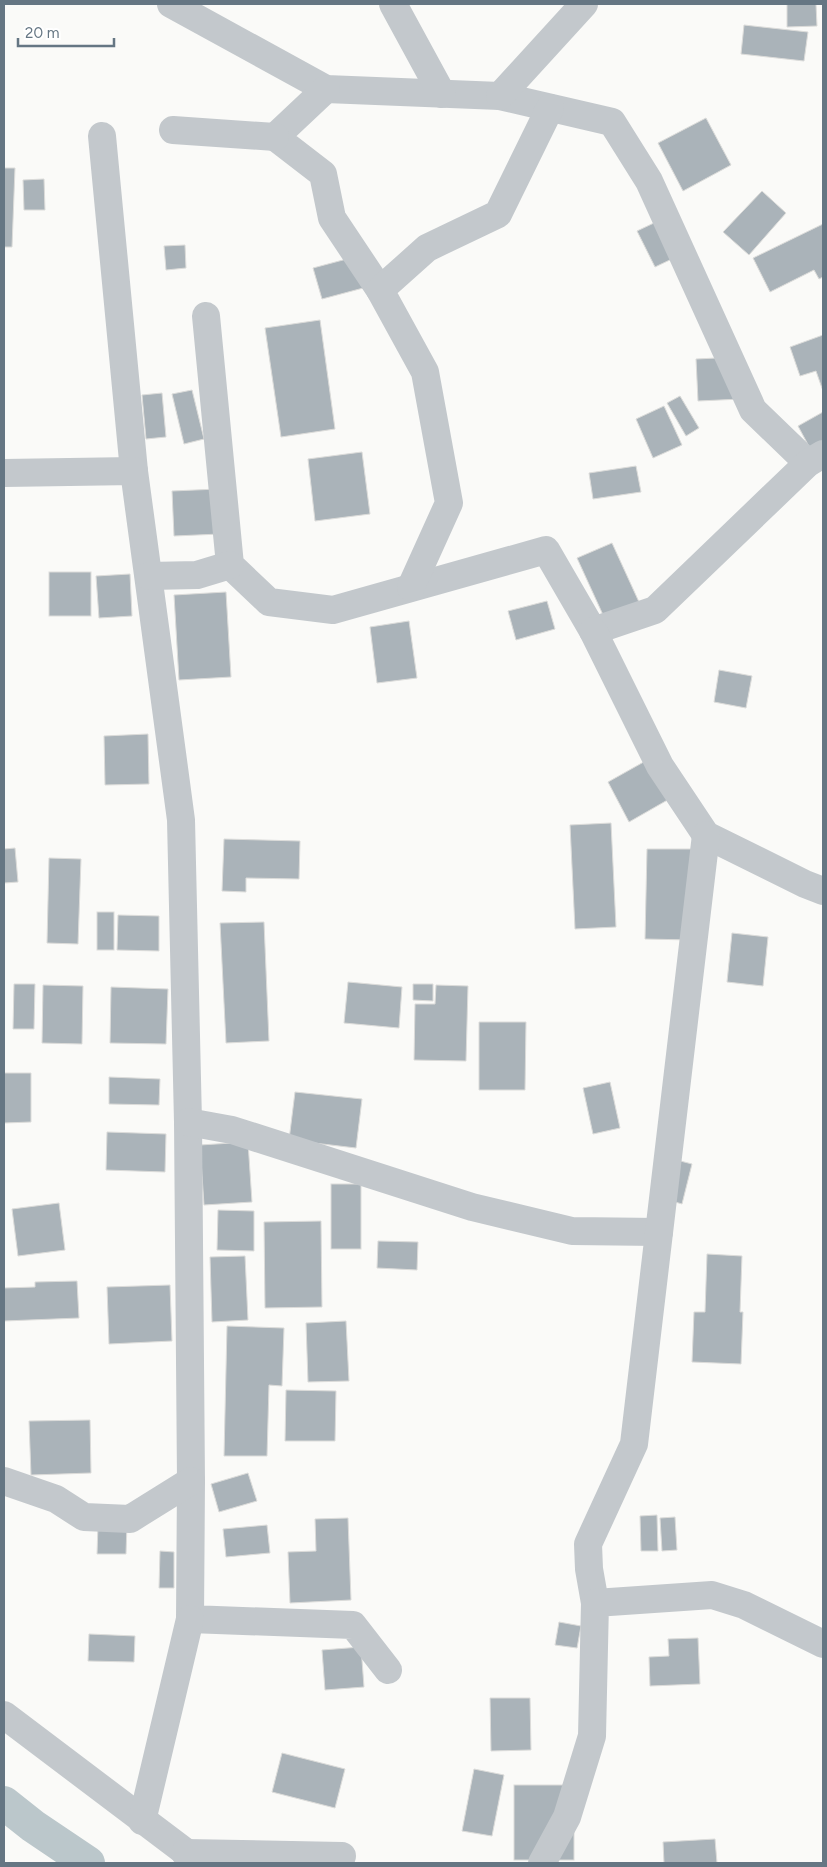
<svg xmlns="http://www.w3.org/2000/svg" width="827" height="1867" font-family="Figtree,sans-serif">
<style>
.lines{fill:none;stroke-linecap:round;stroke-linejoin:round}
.canal{stroke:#bbc7cb;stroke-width:34}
.building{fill:#aab3b9;stroke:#dcdcda}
.street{stroke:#c3c8cc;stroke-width:28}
</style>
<rect width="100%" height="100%" fill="#fafaf8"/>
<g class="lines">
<!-- canal -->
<polyline class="canal" points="4,1803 33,1826 88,1863"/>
</g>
<!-- building -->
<g class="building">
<polygon points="787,4 816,4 817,26 787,27"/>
<polygon points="744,25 808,32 804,61 741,54"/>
<polygon points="706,118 731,165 683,191 658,143"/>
<polygon points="4,168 15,168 12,247 4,247"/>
<polygon points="44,179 45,210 24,210 23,180"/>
<polygon points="762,191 786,213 749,255 723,232"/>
<polygon points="675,213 693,249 655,267 637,231"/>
<polygon points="823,224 823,277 819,279 814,270 770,292 753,258"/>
<polygon points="185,245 186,268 166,270 164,246"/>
<polygon points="358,256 367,287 322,299 313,268"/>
<polygon points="320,320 335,429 281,437 265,328"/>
<polygon points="823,335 823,391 816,371 800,376 790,347"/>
<polygon points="738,357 741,399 698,401 696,359"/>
<polygon points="192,390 204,439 184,444 172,394"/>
<polygon points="162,393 166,437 146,439 142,395"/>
<polygon points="680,396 699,428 686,436 667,403"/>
<polygon points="664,406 682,445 653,458 636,419"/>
<polygon points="823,412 823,446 812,452 798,426"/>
<polygon points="362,452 370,514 315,521 308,459"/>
<polygon points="636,466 641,492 593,499 589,473"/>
<polygon points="218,489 220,534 174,536 172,491"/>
<polygon points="612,543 639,602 604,617 577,558"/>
<rect x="49" y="572" width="42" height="44"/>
<polygon points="130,574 132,616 99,618 96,576"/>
<polygon points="226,592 231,677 179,680 174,595"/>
<polygon points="547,601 555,629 516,640 508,611"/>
<polygon points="409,621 417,678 377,683 370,627"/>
<polygon points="719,670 752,676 746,708 714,702"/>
<polygon points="148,734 149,784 105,785 104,736"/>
<polygon points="649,759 671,798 629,822 608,782"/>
<polygon points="611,823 616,927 575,929 570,825"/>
<polygon points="224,839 300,841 299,879 246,878 246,892 222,891"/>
<polygon points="15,848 18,882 4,883 4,849"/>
<polygon points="647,849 693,849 692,940 645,939"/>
<polygon points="49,858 81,859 78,944 47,943"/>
<rect x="97" y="912" width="17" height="38"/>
<polygon points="118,915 159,916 159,951 117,950"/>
<polygon points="264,922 269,1041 226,1043 220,923"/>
<polygon points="732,933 768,937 763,986 727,982"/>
<polygon points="348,982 402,987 399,1028 344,1023"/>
<polygon points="14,984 35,984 34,1029 13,1029"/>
<polygon points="413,984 433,984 433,1001 413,1000"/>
<polygon points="43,985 83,986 82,1044 42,1043"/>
<polygon points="436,985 468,986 466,1061 414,1060 415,1004 435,1004"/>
<polygon points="111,987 168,989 166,1044 110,1043"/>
<polygon points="479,1022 526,1022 525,1090 479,1090"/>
<polygon points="4,1073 31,1073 31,1122 4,1123"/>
<polygon points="109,1077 160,1079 159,1105 109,1104"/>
<polygon points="610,1082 620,1128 593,1134 583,1088"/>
<polygon points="295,1092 362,1099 356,1148 289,1140"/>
<polygon points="107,1132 166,1134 165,1172 106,1170"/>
<polygon points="248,1142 252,1202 204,1205 200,1145"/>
<polygon points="661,1156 692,1164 682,1204 651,1195"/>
<rect x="331" y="1184" width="30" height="65"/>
<polygon points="59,1203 65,1250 18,1256 12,1209"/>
<polygon points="218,1210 254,1211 254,1251 217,1250"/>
<polygon points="321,1221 322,1307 265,1308 264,1222"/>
<polygon points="378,1241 418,1242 417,1270 377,1268"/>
<polygon points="707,1254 742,1256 740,1312 743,1312 741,1364 692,1362 694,1312 705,1312"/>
<polygon points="245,1256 248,1320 212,1322 210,1257"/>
<polygon points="77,1281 79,1318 4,1321 4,1288 35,1287 35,1282"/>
<polygon points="170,1285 172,1341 109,1344 107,1287"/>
<polygon points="346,1321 349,1381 308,1382 306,1323"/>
<polygon points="227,1326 284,1328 282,1386 269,1385 267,1456 224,1456"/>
<polygon points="286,1390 336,1391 335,1441 285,1441"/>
<polygon points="90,1420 91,1473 31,1475 29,1421"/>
<polygon points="248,1473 257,1501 219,1512 211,1484"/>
<polygon points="657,1515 658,1551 641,1551 640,1516"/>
<polygon points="675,1517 677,1550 662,1551 660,1518"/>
<polygon points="348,1518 351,1600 290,1603 288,1552 316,1551 315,1519"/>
<polygon points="98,1524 127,1524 126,1554 97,1554"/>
<polygon points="267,1525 270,1553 226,1557 223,1529"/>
<polygon points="160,1551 174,1552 174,1588 159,1588"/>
<polygon points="559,1622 581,1626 577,1648 555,1645"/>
<polygon points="89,1634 135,1636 134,1662 88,1661"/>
<polygon points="698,1638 700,1684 650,1686 649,1657 669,1656 668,1639"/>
<polygon points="361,1647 364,1687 325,1690 322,1650"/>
<polygon points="490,1698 530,1698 531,1750 491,1751"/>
<polygon points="282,1753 345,1769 335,1808 272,1792"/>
<polygon points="474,1769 504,1775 492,1836 462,1831"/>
<rect x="514" y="1785" width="60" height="75"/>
<polygon points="715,1839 717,1863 664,1863 663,1842"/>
</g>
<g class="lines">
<!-- street -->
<g class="street">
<polyline points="171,4 326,89 500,96 612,122 649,181 753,410 808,463"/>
<polyline points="393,4 442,94"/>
<polyline points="326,89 275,137 323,174 332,218 380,290"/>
<polyline points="500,96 584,4"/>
<polyline points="173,130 275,137"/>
<polyline points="102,136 134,471"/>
<polyline points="206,316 230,565 269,602 333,610 546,550 593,631 655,610 808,463 823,454"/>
<polyline points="4,473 134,471 181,820 188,1122 191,1481 190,1619 353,1625 388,1670"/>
<polyline points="149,576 197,575 230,565"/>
<polyline points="411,587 449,503 425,372 380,290 427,248 498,214 550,108"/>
<polyline points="593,631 660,766 706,835 805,884 823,891"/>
<polyline points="188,1122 232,1130 472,1207 572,1231 659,1232"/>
<polyline points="4,1481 56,1499 84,1517 130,1519 191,1481"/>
<polyline points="595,1603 589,1569 588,1544 634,1444 706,835"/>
<polyline points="4,1715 200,1863"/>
<polyline points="142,1821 190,1619"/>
<polyline points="185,1853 342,1856"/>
<polyline points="542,1863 567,1817 592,1736 595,1603 712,1595 744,1605 823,1644"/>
</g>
</g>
<!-- border -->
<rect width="827" height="1867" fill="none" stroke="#657683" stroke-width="10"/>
<!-- scale -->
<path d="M18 38v8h96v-8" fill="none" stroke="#657683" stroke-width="2.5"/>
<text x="25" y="38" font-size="15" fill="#657683" stroke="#ffffff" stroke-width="4" paint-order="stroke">20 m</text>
</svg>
